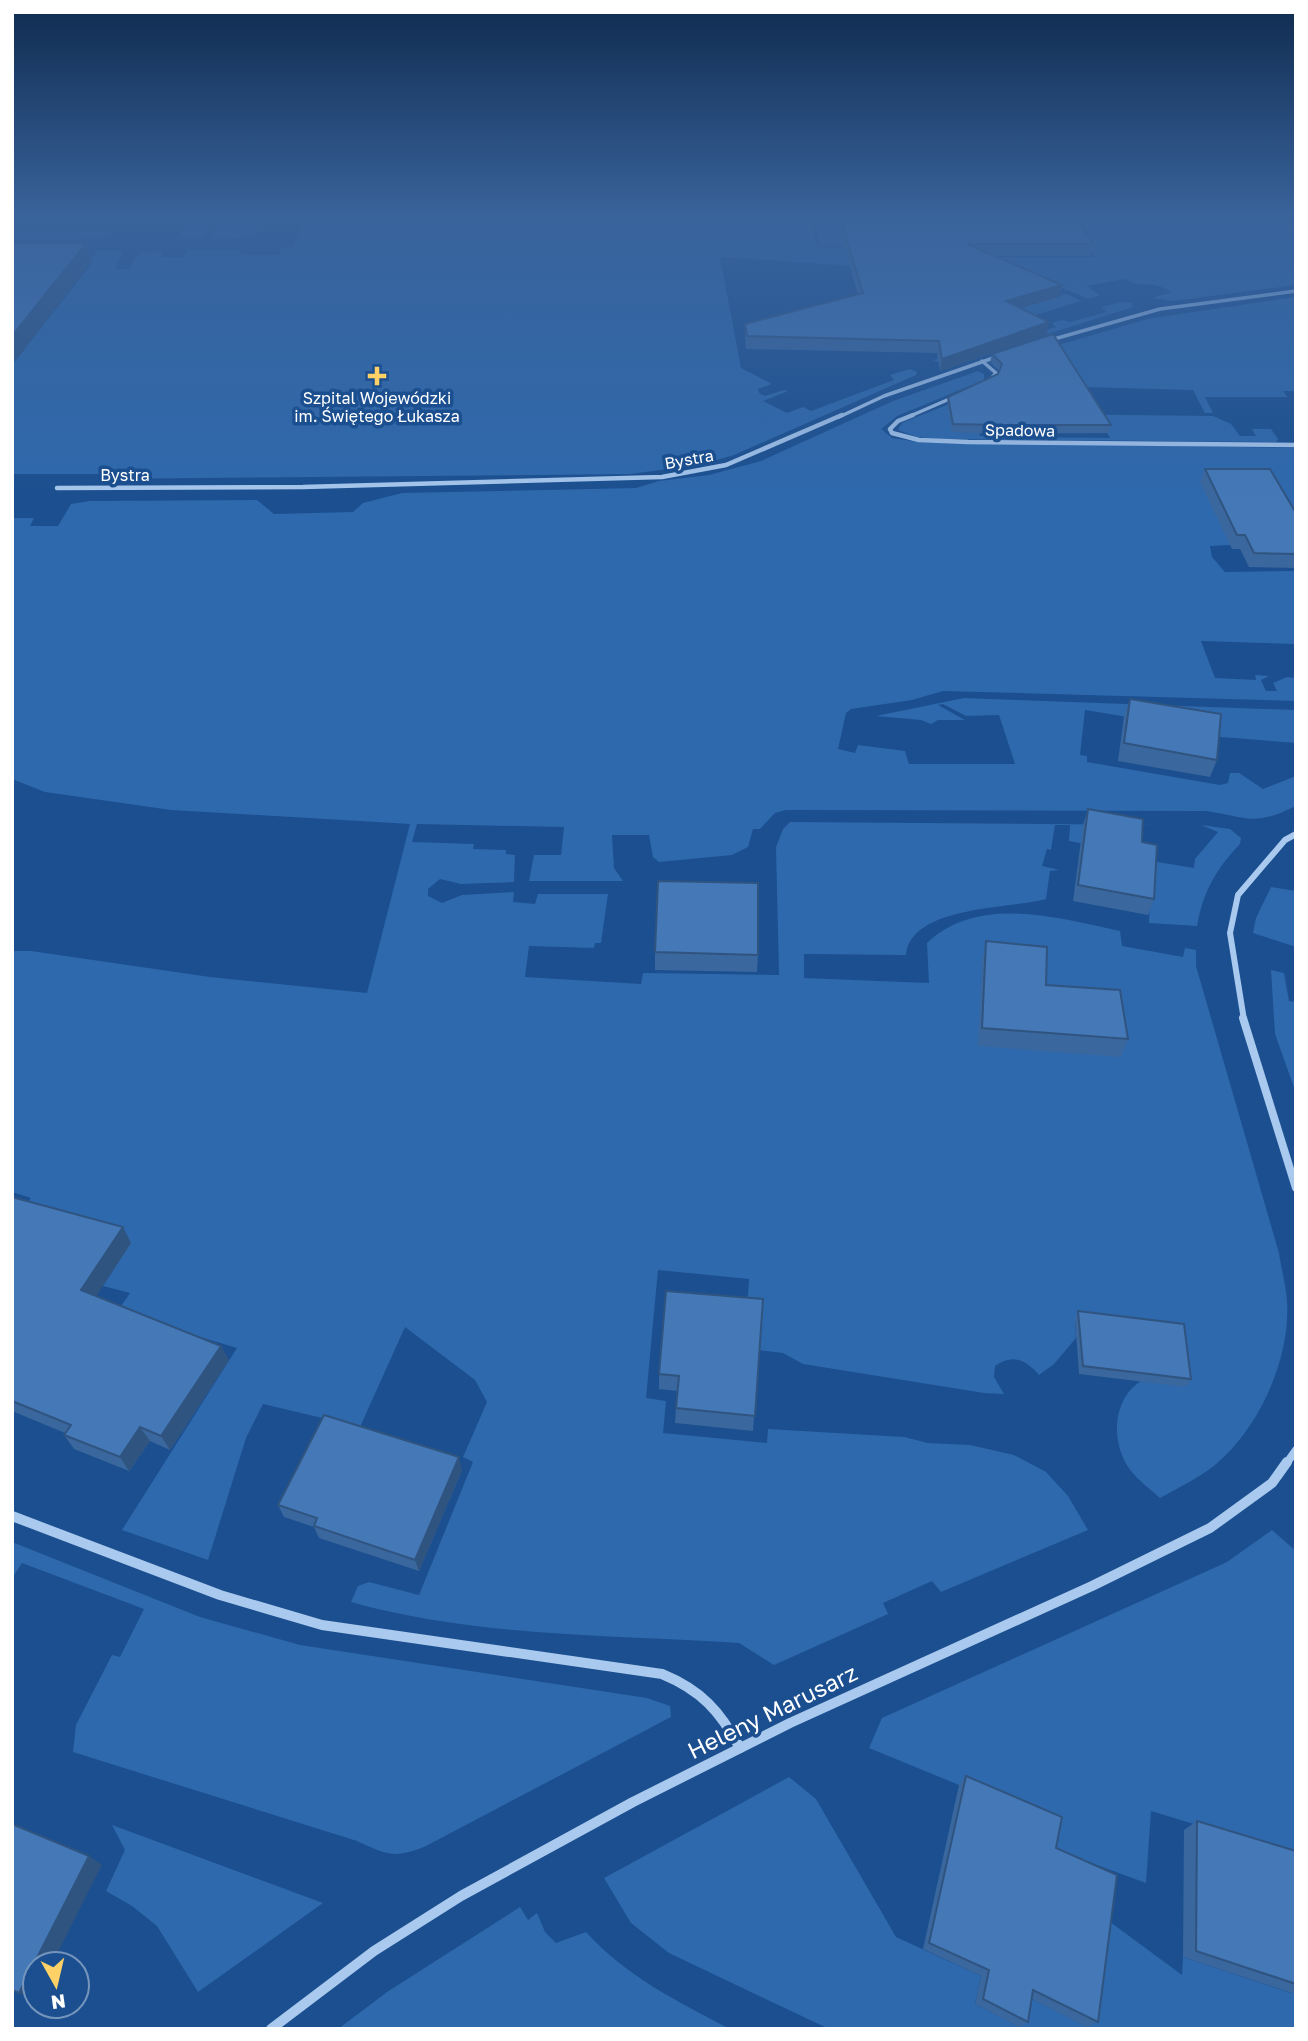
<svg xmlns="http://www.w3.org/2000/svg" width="1308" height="2041" font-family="'Golos Text',sans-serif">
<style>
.green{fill:#2e69ad}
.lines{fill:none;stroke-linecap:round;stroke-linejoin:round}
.minor-far4{stroke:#a9c9ee;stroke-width:3.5}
.minor-far3{stroke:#a9c9ee;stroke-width:4.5}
.minor-far2{stroke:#a9c9ee;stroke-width:6}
.minor-far1{stroke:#a9c9ee;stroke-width:8}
.minor{stroke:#a9c9ee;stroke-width:10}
.wall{fill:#3a679d}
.shaded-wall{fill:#305480}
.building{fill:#4478b7;stroke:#305480;stroke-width:2}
.poi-dot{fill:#ffd166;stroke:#1b4f8f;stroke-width:2.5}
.labels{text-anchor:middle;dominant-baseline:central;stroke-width:7;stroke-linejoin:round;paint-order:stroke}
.far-poi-label{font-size:16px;fill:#fff;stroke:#1b4f8f}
.far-street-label{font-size:16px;fill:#fff;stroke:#1b4f8f}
.near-street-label{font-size:23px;fill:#fff;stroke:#1b4f8f}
</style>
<rect width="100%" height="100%" fill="#1b4f8f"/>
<!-- green -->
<g class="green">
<polygon points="194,214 218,214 202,239 176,239"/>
<path d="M226,214H276C264,238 235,239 211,239Z"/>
<path d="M309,214H866L852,220H811L817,247L862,248L888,257H1095L1069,214H1296V285L1173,301L1153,298L1172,292C1151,279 1146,290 1125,279L1087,286L1100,295L1088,299L1042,279L720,257L741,368L772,384L758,389L759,393L765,396L784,390L788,391L763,401L787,413L803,407L811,411L894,380L890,375L910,369L917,372L916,375L734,455L703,464L631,474L102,479L104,474H12V365L92,263L88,262L97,251H124L115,269H129L139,252L164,251L161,257H183L188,249H233L248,255H278L283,247H292Z"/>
<polygon points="816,223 853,223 860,246 821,246"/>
<polygon points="12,232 108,232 102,239 12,240"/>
<polygon points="1066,294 1081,301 1022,319 1007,312"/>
<polygon points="1296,297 1296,391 1283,391 1287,397 1205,397 1213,413 1205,413 1193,390 1081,387 1018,357 1147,319"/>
<polygon points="1123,302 1132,303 1133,307 962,361 944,364 933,360 1056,327 1052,323 1062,320 1070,322 1107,312 1101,307"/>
<path d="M978,371L984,374V380L897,416L881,429L892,438L919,442L1296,448V512L1221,524L1231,545L1210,546L1212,557L1225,572L1296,571V647L1294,644L1201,641L1215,678L1256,680L1255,675L1269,676L1261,680L1266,691H1277L1273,683L1287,677L1296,678V701L943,691L912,700L851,709L846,713L838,749L855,753L858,745L905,751L909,764H1015L999,715L966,716L943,704L938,705L965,720H938L931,724L921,720L876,716L964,698L1296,710V743L1195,735V728L1085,710L1080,755L1087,756V762L1220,785L1228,783L1230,773H1239L1263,789L1296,776V806C1253,827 1249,817 1205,811L786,810L775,813L760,829H753L748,847L732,855L659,862L653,857L649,835H612L614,868L623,881H529L534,855H561L564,827L417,824L412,842L474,844L473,849L506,850V854L515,855L514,882L461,884L440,879L428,889V896L442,903L462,895L514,892L513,902L535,904L538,894H608L601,943H595L594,948L529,946L525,977L641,984L643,973L779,975L776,847L783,829L790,822L1163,825H1138L1091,845L1069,841L1070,825H1055L1051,850L1047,849L1042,866L1059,870L1050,871L1046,899C1011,909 911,905 906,955L804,954V978L929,983L927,943C979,894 1058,918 1120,931L1122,946L1183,957L1185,948L1196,950V966L1279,1253C1281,1268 1286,1285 1287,1301C1291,1361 1256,1436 1207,1471C1192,1481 1176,1489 1160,1498C1151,1490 1139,1481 1131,1471C1110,1444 1112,1399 1141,1381L1075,1319L1076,1338L1054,1364L1039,1375C1025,1359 1013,1354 995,1366L994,1377L1004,1394L984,1393L803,1364L783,1353L759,1350L747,1314L749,1279L658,1270L646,1398L666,1401L663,1433L767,1443L768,1429L904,1437L928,1443L970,1445L1014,1455L1046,1472L1068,1496L1088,1530L941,1592L932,1581L883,1603L888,1614L774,1665L739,1643C610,1635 476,1637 351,1602L358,1586L369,1582L419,1595L473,1462L463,1457L487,1402L475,1380L405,1327L360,1427L263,1404L246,1438L208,1560L122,1530L237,1348L117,1312L130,1293L103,1286L131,1242L12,1224L31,1198L12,1192V951H31L210,977L367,993L410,824L171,810L45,792L12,779V518H34L30,526H58L71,504L90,501L257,500L274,514L353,512L363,503L402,493L636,488L659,481L709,475L761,461L893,401Z"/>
<polygon points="949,404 978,430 980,436 991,436 990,430 1000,430 1013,437 1110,438 1100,420 1035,414 1213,416 1231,424 1240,436 1256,436 1252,429 1271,429 1278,439 1276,442 936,439 917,437 898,430 902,423"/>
<path d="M1201,825L1230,829L1241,838L1240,844C1216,869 1203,892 1197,926L1149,923L1151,861L1194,868L1195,859L1218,832Z"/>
<polygon points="1271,887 1296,891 1296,947 1253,933 1256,918"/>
<polygon points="1271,970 1284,973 1289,1001 1296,1002 1296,1093 1275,1034"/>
<polygon points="1272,1530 1296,1551 1296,1855 1151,1811 1146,1883 1048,1847 959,1785 869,1748 882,1718 1227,1562"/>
<path d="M12,1542L200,1617L300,1645L647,1698L670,1706L671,1717L426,1846C394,1859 388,1855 357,1841L73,1752L76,1725L112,1655L120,1657L144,1609L22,1563L12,1578Z"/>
<polygon points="789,1777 816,1799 896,1937 981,1976 975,2004 1018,2026 1024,1995 1086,2026 1102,1916 1182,1975 1183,1957 1291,1993 1291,1958 1296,1959 1296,2029 829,2029 669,1953 631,1923 604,1878"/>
<polygon points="112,1825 323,1903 198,1992 157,1926 132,1906 106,1891 125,1850"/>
<path d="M520,1907L528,1920L537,1913L545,1932L556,1943L586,1932C627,1977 677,2001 730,2029H338L387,1992Z"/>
</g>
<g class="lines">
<!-- minor-far4 -->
<g class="minor-far4">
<polyline points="1047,341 1160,309 1296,291"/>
<polyline points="982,361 996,373 990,380"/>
<polyline points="839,417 884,396 999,356"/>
<polyline points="908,417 954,397"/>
</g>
<!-- minor-far3 -->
<g class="minor-far3">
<polyline points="913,415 898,421 890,429 892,433 919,440 968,442 1296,445"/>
<polyline points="57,488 303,487 662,477 726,465 842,415"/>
</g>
<!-- minor-far2 -->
<polyline class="minor-far2" points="1244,1020 1230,933 1238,895 1285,840 1296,834"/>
<!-- minor-far1 -->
<g class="minor-far1">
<polyline points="1243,1018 1296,1188"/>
<polyline points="1286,1464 1296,1450"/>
</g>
<!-- minor -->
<g class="minor">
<path d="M12,1516L220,1595L322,1625L662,1674C701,1690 720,1711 740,1748"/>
<polyline points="271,2029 374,1951 461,1896 633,1802 790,1723 1092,1586 1210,1528 1272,1483 1287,1462"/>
</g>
</g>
<!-- wall -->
<g class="wall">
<polygon points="835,214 1074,214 1093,244 1091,256 994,256 1059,297 1021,308 1047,334 940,371 937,353 746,349 745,336 745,324 858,295"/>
<polygon points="992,354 1111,425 1109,433 994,434 952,432 947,405 948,397 998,374 999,371 990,362"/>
<polygon points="1205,469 1296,513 1296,568 1249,567 1240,549 1232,549 1200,482"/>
<polygon points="1130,699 1217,760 1210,777 1118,761 1124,716"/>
<polygon points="1088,809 1142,842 1154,899 1148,915 1073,901 1083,825"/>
<polygon points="986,941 1046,985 1128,1039 1121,1057 978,1046 982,959"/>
<polygon points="655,952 758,955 757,972 655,970"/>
<polygon points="12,1197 131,1243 96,1296 229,1360 170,1450 150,1441 129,1471 74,1449 64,1435 65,1433 12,1411"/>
<polygon points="763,1299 753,1431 675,1423 677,1391 659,1389 659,1374"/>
<polygon points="1078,1311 1191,1379 1186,1387 1079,1374 1075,1319"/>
<polygon points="462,1470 419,1571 319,1538 314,1527 284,1517 278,1505"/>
<polygon points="966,1776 1056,1848 1098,2022 1087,2027 1032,1999 1028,2022 1019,2027 975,2004 981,1976 923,1949 959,1785"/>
<polygon points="1197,1821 1296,1984 1296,1992 1292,1993 1183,1957 1184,1830"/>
</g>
<!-- shaded-wall -->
<g class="shaded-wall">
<polygon points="86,243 91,262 12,365 12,336"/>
<polygon points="1062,285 1059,297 1004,313 1006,301"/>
<polygon points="1049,322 1047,334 940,371 942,359"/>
<polygon points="123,1227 131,1243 90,1306 81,1290"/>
<polygon points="221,1346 229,1360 170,1450 161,1436"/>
<polygon points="140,1427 150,1441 129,1471 120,1457"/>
<polygon points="459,1457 462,1470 419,1571 415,1560"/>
<polygon points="89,1856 102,1865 52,1964 35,1964 35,1999 19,1993"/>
</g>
<!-- building -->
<g class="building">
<polygon points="839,214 1074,214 1093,244 967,244 1062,285 1006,301 1049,322 942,359 939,341 747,336 745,324 863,293"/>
<polygon points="12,243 86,243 12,336"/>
<polygon points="1053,334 1111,425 996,425 953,424 948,397 998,374 1002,364 992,354"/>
<polygon points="1205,469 1270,469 1296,513 1296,554 1254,553 1245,535 1237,535"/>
<polygon points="1130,699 1221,714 1217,760 1124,743"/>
<polygon points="1088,809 1143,819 1142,842 1157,845 1154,899 1078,885"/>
<polygon points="658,881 758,883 758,955 655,952"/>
<polygon points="986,941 1047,947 1046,985 1120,990 1128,1039 982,1028"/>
<polygon points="12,1197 123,1227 81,1290 221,1346 161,1436 140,1427 120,1457 64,1435 71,1425 12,1401"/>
<polygon points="666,1291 763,1299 755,1416 676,1408 679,1376 659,1374"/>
<polygon points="1078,1311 1184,1324 1191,1379 1083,1366"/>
<polygon points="324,1415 459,1457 415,1560 314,1526 317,1518 278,1505"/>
<polygon points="966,1776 1062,1817 1056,1848 1117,1875 1098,2022 1033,1990 1028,2022 983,1999 989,1970 929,1943"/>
<polygon points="1197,1821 1296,1851 1296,1984 1196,1951"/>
<polygon points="12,1824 89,1856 19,1993 12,1990"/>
</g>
<!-- sky -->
<linearGradient id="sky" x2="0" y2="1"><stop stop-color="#0f2b4f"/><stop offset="0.43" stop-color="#39639b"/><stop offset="1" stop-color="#39639b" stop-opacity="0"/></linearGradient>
<rect width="1308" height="500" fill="url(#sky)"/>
<!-- markers -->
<path class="poi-dot" d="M373.5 365.5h7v7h7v7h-7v7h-7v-7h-7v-7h7z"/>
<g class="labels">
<!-- far-poi labels -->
<g class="far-poi-label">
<text x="377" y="398">Szpital Wojewódzki<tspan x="377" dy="18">im. Świętego Łukasza</tspan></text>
</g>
<!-- far-street labels -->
<g class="far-street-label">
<text transform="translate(1020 430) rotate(1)">Spadowa</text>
<text transform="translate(689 459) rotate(-10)">Bystra</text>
<text x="125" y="475">Bystra</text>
</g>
<!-- near-street labels -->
<g class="near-street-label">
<text transform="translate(772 1711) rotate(-26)">Heleny Marusarz</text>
</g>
</g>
<!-- border -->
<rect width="1308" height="2041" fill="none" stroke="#ffffff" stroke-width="28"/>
<!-- north arrow -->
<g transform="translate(56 1985) rotate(172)"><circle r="33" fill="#1b4f8f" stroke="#7695bc" stroke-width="2"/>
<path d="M0-5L12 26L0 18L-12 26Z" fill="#ffd166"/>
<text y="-10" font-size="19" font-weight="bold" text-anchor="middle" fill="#ffffff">N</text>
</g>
</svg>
